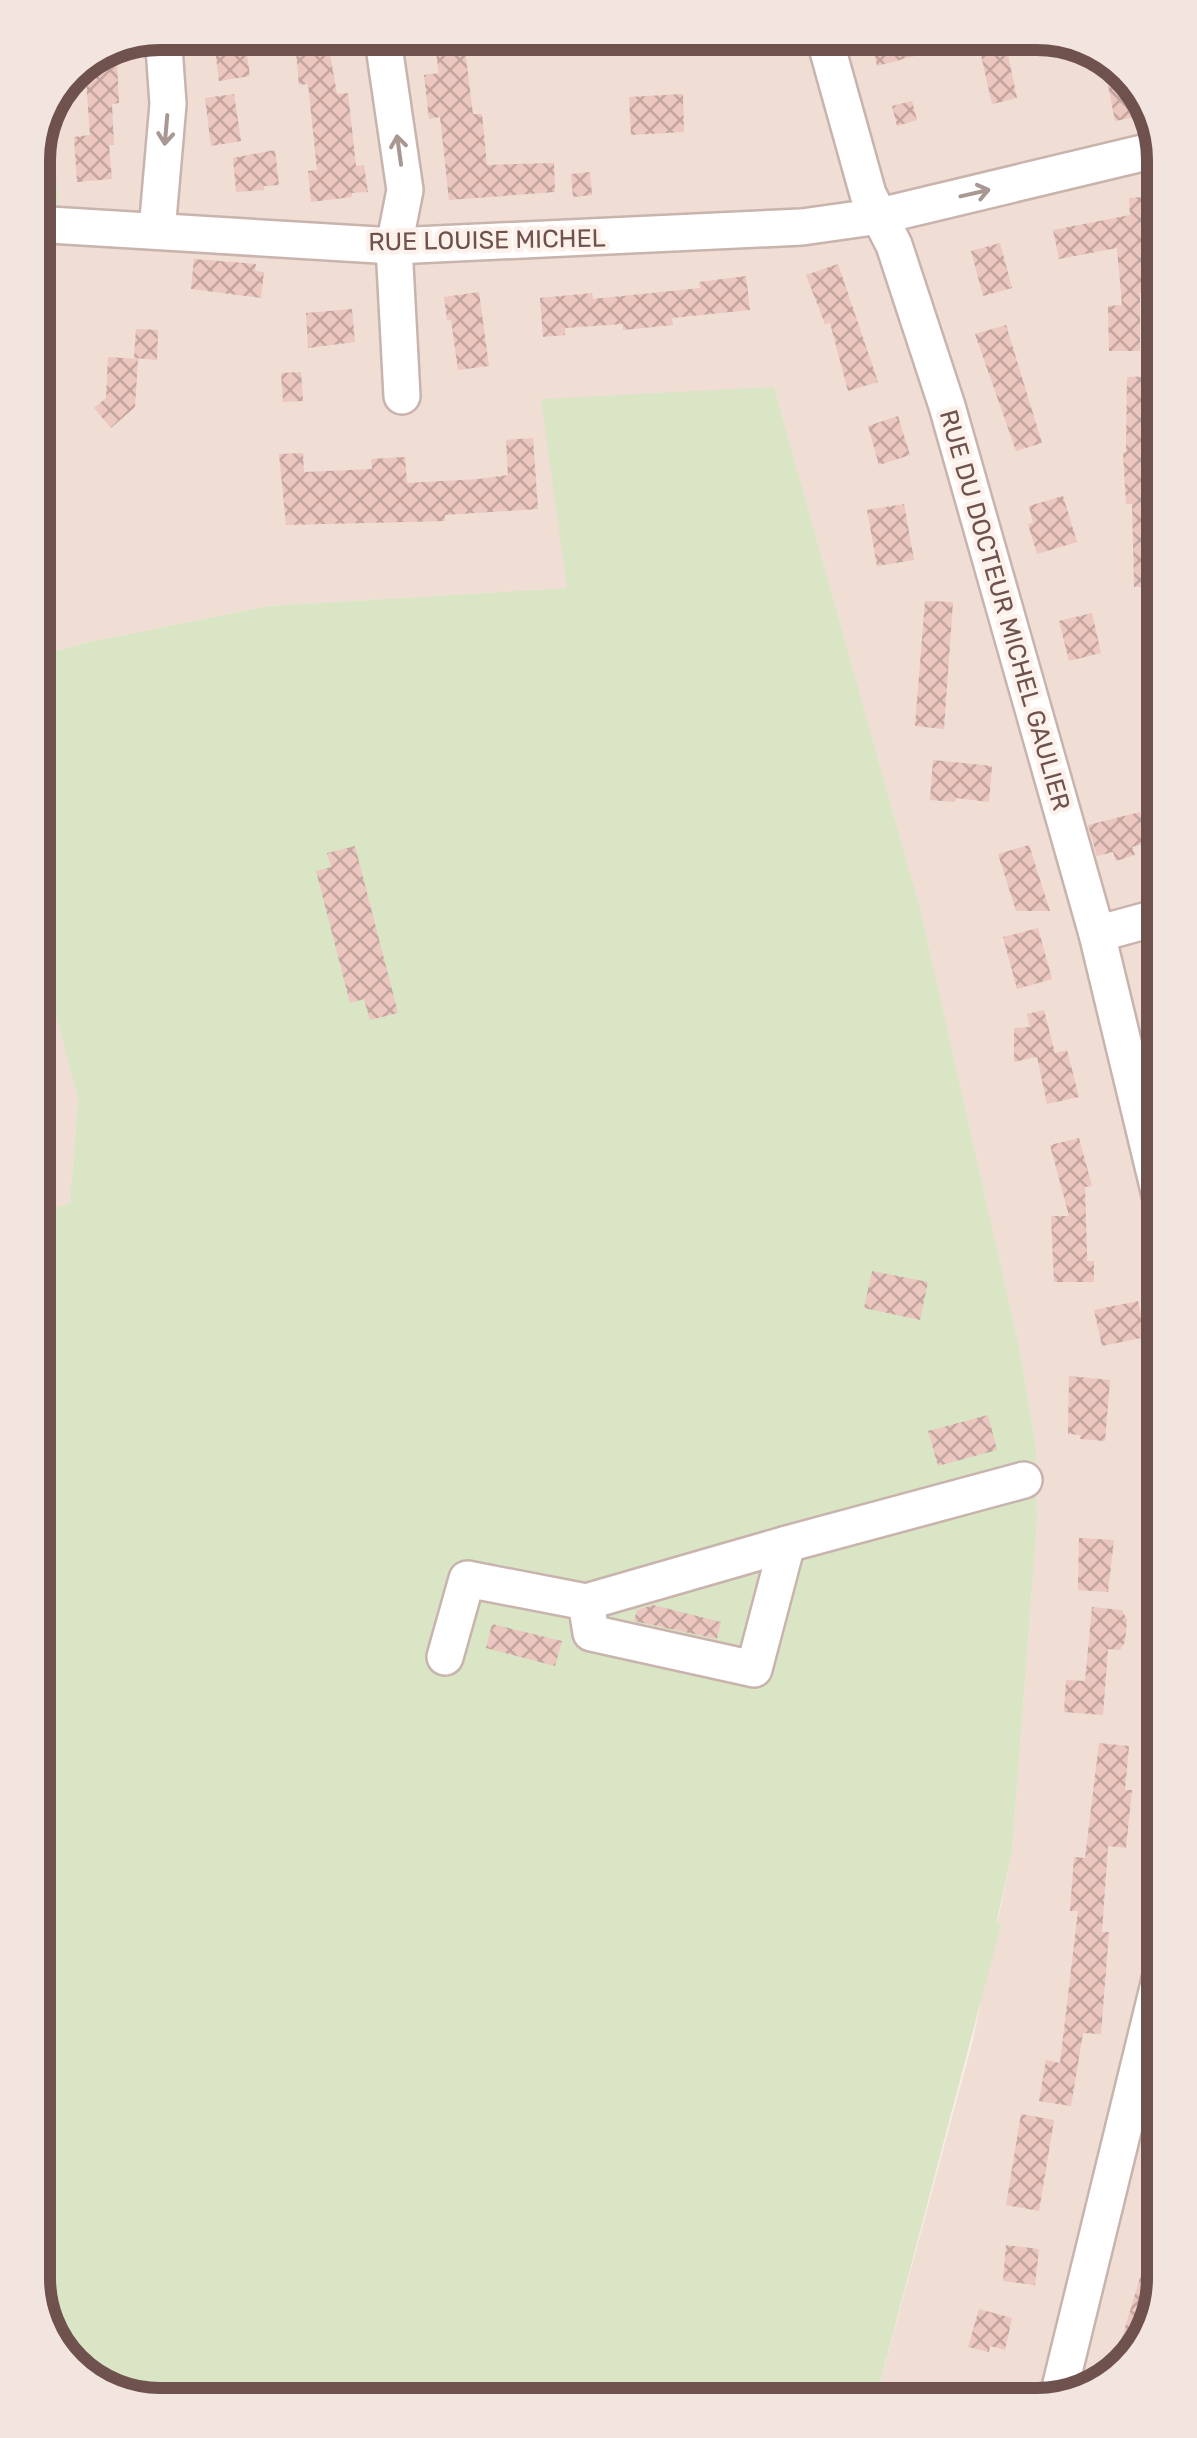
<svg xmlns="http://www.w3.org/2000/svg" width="1197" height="2438" font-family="Rubik,sans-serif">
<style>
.residential{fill:#f0ddd4}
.grass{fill:#d9e5c5}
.building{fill:url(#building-cross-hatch)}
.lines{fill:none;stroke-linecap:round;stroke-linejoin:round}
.minor-casing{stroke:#c9b3ad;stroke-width:40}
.minor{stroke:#fff;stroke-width:35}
.oneway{stroke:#a99794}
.labels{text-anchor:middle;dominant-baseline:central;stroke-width:9;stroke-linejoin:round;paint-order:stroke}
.street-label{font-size:25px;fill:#6f524d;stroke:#fdf1eb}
.rim{fill:none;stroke:#6f524d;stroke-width:12}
</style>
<defs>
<pattern id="building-cross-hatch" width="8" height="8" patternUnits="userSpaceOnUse" patternTransform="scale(2.5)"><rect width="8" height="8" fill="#ebc7c0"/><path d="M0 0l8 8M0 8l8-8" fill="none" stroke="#c3a49e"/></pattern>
</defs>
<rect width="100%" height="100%" fill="#f9ede5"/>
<!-- residential -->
<g class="residential">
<polygon points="160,33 1046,33 1114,58 1155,112 1164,2279 1143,2349 1085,2396 876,2398 973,2040 1012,1852 1037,1522 1036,1447 1020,1351 921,912 774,387 568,588 269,606 84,643 35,658 33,152 70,69"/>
<polygon points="55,1011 78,1098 70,1203 37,1213 36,1017"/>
</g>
<!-- grass -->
<g class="grass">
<polygon points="51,113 59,206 33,204 33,152"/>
<polygon points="774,387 921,912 1020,1351 1036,1447 1037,1522 1012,1852 997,1920 1001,1925 876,2398 151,2405 83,2380 42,2326 37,1213 70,1203 78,1098 55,1012 36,1017 35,658 84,643 269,606 567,588 541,399"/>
</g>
<!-- building -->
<g class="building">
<polygon points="213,33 244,33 250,76 219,81"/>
<polygon points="433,33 463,33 473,114 482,114 487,165 554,163 555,192 449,200 440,117 429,119 424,75 439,73"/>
<polygon points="930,33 945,33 949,47 877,66 873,48"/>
<polygon points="976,33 998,33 1000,42 1005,40 1017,98 992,104"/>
<polygon points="327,37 337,94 348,93 356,166 364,165 368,192 352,193 352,197 311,202 308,171 317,170 308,84 299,85 295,41"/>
<polygon points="1102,54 1114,58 1134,84 1140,116 1115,121"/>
<polygon points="117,62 119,103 112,104 114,145 109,145 112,179 77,182 74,137 90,135 85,66"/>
<polygon points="234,94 241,141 211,146 205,98"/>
<polygon points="683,94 684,132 631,135 629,97"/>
<polygon points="912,101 917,120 897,126 892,106"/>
<polygon points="275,150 279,185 264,186 264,190 236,192 233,158"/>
<polygon points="590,172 592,195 573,197 571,174"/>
<polygon points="1155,196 1156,247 1142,248 1144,293 1140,293 1140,351 1109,351 1108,306 1122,305 1117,248 1059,259 1053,230 1130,215 1129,198"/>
<polygon points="1000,243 1012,288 983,296 971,251"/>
<polygon points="194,259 256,264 255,271 264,272 261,298 191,289"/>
<polygon points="838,264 878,382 848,391 830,323 825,324 806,275"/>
<polygon points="746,276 750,310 672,318 673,325 623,330 623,324 565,328 565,335 543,337 540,298 592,293 593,299 700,288 699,282"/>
<polygon points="33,289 53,290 53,319 33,318"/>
<polygon points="479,292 489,366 458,370 451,320 447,320 444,297"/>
<polygon points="352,309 355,342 308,348 306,313"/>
<polygon points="1006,325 1042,443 1016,451 975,334"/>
<polygon points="136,329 158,330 157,360 134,358"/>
<polygon points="108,357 138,359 135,407 111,428 94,408 106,398"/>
<polygon points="301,372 303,401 283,402 281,373"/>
<polygon points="1156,376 1155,423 1149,423 1157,587 1134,587 1132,504 1126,504 1123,453 1126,452 1127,377"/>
<polygon points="898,416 910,455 879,465 868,426"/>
<polygon points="533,438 538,509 445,515 445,521 286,525 279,454 303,453 304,472 372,469 371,459 405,457 407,483 479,479 508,475 506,440"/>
<polygon points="1063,496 1077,542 1037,554 1028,524 1033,523 1029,506"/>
<polygon points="904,504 914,560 877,566 867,510"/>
<polygon points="925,601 953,602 944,729 915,726"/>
<polygon points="1092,613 1101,653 1069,661 1059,621"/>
<polygon points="933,760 992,766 989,802 956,798 955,802 930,800"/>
<polygon points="1140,812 1147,843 1132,847 1135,855 1116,861 1113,852 1097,856 1088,825"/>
<polygon points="1029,845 1050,911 1016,911 998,854"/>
<polygon points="355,846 398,1013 370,1020 364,999 350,1003 316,871 331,867 327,853"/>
<polygon points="1038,928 1052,979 1017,989 1003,937"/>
<polygon points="1044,1010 1055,1053 1067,1050 1079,1097 1047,1104 1037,1057 1014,1062 1014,1028 1030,1027 1027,1014"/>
<polygon points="1079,1138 1092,1186 1085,1187 1087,1255 1087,1261 1094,1261 1094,1282 1054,1282 1051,1216 1069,1216 1050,1145"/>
<polygon points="872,1271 928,1282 920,1320 864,1308"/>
<polygon points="1138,1301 1146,1337 1102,1346 1094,1310"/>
<polygon points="1069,1376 1110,1380 1105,1441 1080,1439 1081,1435 1068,1434"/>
<polygon points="988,1415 997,1450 938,1466 928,1431"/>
<polygon points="1079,1538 1114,1540 1108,1592 1078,1590"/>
<polygon points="653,1605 721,1622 717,1639 634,1621 637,1610"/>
<polygon points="1092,1607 1122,1610 1127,1620 1125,1642 1120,1650 1108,1649 1103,1715 1064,1712 1066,1680 1085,1681"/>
<polygon points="492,1624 562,1641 555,1666 486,1648"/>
<polygon points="1099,1743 1129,1746 1125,1790 1132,1790 1126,1848 1108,1846 1102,1932 1109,1932 1101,2034 1083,2033 1071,2106 1039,2101 1046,2060 1060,2063 1078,1911 1070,1911 1074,1857 1085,1858"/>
<polygon points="1021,2114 1054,2120 1039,2211 1006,2205"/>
<polygon points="1006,2245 1039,2249 1035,2285 1003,2281"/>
<polygon points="1145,2261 1164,2263 1164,2279 1143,2349 1136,2355 1118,2351"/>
<polygon points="979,2309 1012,2318 1005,2350 990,2346 989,2352 968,2347"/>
</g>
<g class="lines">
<!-- minor casing -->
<g class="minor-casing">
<g id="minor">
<polyline points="382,33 405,190 394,246 402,396"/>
<polyline points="823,33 868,194 894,245 947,406 1097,934 1160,1195"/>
<polyline points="33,224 394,246 802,227 880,216 1155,150"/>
<polyline points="157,231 168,104 163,33"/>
<polyline points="1097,934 1159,917"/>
<polyline points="586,1602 591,1633 754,1669 787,1544"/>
<polyline points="445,1657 467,1579 586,1602 787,1544 1024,1480"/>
<polyline points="1058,2396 1163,1967"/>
</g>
</g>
<!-- minor -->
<use href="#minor" class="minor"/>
</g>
<!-- one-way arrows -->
<defs><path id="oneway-shaft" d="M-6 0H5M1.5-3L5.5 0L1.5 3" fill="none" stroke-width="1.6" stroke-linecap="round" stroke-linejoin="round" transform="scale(2.5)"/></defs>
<g class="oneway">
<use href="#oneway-shaft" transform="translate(166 130) rotate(95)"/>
<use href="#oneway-shaft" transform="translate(399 150) rotate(-98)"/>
<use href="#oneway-shaft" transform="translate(975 193) rotate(-13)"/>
</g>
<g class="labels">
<!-- street labels -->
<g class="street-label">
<text transform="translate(487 240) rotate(-1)">RUE LOUISE MICHEL</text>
<text transform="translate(1005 610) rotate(74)">RUE DU DOCTEUR MICHEL GAULIER</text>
</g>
</g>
<!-- crop -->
<path d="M0 0H1197V2438H0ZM160 50H1037A110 110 0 0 1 1147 160V2278A110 110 0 0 1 1037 2388H160A110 110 0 0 1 50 2278V160A110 110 0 0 1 160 50Z" fill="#f2e4de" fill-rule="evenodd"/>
<path class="rim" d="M160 50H1037A110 110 0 0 1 1147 160V2278A110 110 0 0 1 1037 2388H160A110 110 0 0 1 50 2278V160A110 110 0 0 1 160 50Z"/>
</svg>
